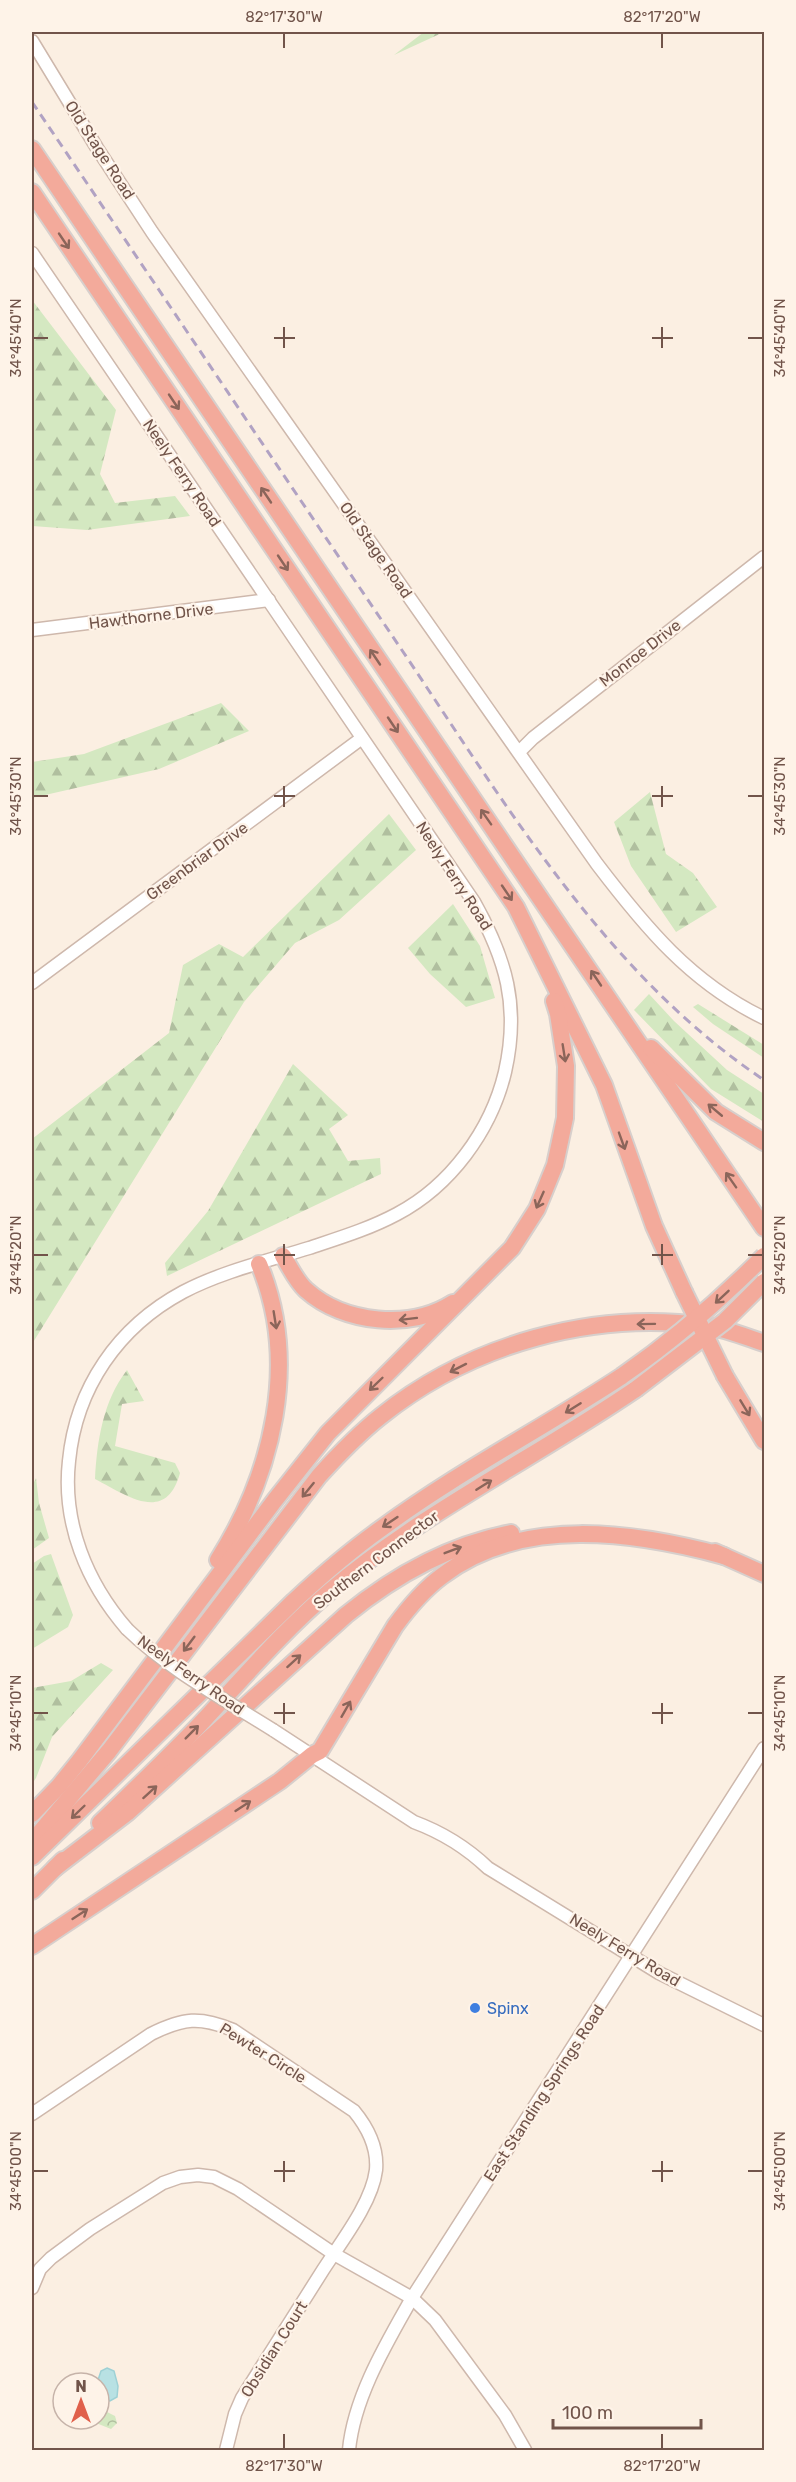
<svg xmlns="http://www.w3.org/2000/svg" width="796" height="2482" font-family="Rubik,sans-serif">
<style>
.forest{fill:url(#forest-firs)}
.park{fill:url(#park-crowns)}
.water{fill:#b8e1e3;stroke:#9ed1d5;stroke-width:1.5}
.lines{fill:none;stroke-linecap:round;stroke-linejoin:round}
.minor-casing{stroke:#ceb8ac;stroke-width:15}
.highway-casing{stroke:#d7cfcc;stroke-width:20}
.minor{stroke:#fff;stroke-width:12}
.highway{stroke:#f3aa9b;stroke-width:16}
.rail{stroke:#b1a2c3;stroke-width:3;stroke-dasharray:9 6;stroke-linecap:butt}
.minor-bridge-casing{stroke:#ceb8ac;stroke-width:15;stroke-linecap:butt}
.highway-bridge-casing{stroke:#d7cfcc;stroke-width:20;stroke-linecap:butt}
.minor-bridge{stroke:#fff;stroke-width:12}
.highway-bridge{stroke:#f3aa9b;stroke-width:16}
.oneway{stroke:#8b655a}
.ticks{fill:none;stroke:#71544a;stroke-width:2}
.shop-dot{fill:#3f7fe0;stroke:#fef3e8;stroke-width:2}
.labels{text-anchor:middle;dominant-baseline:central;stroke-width:4.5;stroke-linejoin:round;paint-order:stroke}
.street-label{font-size:16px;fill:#71544a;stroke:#fef3e8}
.shop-label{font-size:16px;fill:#366cbe;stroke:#fef3e8;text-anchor:start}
.neatline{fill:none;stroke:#71544a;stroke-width:2}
.ticks-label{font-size:15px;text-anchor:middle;fill:#71544a}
</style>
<defs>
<pattern id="forest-firs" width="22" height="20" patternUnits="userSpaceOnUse" patternTransform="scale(1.5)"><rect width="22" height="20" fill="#d4e8c1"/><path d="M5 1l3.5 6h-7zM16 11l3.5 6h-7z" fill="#b0bf9f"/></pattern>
<pattern id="park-crowns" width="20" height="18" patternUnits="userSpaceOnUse" patternTransform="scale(1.5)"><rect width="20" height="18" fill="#d4e8c1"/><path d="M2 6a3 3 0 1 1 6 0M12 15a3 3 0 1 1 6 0" fill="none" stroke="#b0bf9f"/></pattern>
</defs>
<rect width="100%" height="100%" fill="#fbefe2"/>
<!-- forest -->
<g class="forest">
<polygon points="424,32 444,32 394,55"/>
<polygon points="32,300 116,410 100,474 115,503 175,496 190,516 87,530 32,526"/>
<polygon points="221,703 249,731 159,769 32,798 32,762 84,754"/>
<polygon points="650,792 666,854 693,873 717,907 676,932 631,866 614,822"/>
<polygon points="389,814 416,850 339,920 295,943 244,1002 32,1344 32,1139 169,1033 183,965 219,944 243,957"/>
<polygon points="453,904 480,946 495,998 466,1007 430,974 408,948"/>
<polygon points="649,994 674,1021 727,1070 764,1094 764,1122 711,1089 634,1010"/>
<polygon points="698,1004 764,1045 764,1058 713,1024 693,1007"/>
<polygon points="293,1064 348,1115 329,1129 348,1161 380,1158 381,1174 167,1276 165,1263 208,1211"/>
<path d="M127,1370L144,1401L122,1404L115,1446L175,1463L180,1473C166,1525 126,1495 95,1479C97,1441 103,1401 127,1370Z"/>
<polygon points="36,1478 39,1503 49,1538 32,1550 32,1486"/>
<polygon points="51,1554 73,1615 68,1627 32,1649 32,1564 44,1556"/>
<polygon points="101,1663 113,1670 52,1737 36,1778 32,1784 32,1688 71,1681"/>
</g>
<!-- park -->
<polygon class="park" points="99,2408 115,2416 117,2423 111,2429 86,2419 99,2419"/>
<!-- water -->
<polygon class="water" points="107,2368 114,2371 118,2386 117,2397 110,2401 103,2398 97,2383 101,2371"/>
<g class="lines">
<!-- minor casing -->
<g class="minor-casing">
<g id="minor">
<path d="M32,41L97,148L152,232L597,864C645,927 691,983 764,1018"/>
<path d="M32,253L474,902C506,959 520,1006 505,1072C491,1131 450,1186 397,1214C369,1229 339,1238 309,1248C267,1261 221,1272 183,1292C118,1327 76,1388 69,1461C62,1523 87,1583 127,1629"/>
<polyline points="32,630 269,600"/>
<polyline points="519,752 533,738 764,557"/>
<polyline points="32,983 362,738"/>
<path d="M273,1730L414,1822C441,1832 467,1848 488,1868L659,1973L764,2025"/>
<path d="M32,2114L151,2034C183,2018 200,2016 233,2030L354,2111C368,2128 378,2147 376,2170C372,2203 341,2242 323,2270C296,2313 269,2356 242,2398L235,2414L226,2450"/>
<polyline points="32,2288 40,2269 51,2258 90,2229 163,2183 180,2177 198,2175 214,2177 238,2189 334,2254 412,2298 435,2320 505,2415 525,2450"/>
<path d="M349,2450C354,2397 386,2344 412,2298L764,1748"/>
</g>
</g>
<!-- highway casing -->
<g class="highway-casing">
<g id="highway">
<polyline points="32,149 764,1228"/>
<polyline points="32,192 516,907 604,1085 654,1226 684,1292"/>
<polyline points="651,1048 716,1112 764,1142"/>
<path d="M283,1256C290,1267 296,1281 306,1290C344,1324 411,1330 453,1303"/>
<polyline points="725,1376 764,1441"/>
<polyline points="715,1552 764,1574"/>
<path d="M218,1560C273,1473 300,1362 259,1264"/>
<polyline points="32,1814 59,1786 80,1760 275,1500 328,1433 512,1248 537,1209 555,1165 565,1118 566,1066 558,1014 554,1001"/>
<path d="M100,1823C135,1789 170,1756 203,1721C245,1676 284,1630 330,1591C423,1512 535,1458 636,1389"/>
<path d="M32,1842L109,1751L319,1476C338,1455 358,1434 381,1416C471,1344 593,1310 707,1326C727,1329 746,1337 764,1343"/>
<path d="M32,1857L294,1601C322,1575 351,1550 382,1528C458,1472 543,1428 622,1376"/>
<path d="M55,1868L127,1813L346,1615C395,1575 448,1545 511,1533"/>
<polyline points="32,1891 63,1860"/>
<path d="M32,1946L280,1781L312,1755L320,1751L395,1626C409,1607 423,1590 442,1576C522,1515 635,1532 724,1556"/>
</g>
</g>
<!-- minor -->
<use href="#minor" class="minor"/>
<!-- highway -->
<use href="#highway" class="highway"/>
<!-- rail -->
<path class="rail" d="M32,102C152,279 271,457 391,634C499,793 601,971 764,1080"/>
<!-- minor-bridge casing -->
<g class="minor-bridge-casing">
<path id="minor-bridge" d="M127,1629C169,1670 224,1699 273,1730"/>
</g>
<!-- highway-bridge casing -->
<g class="highway-bridge-casing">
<g id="highway-bridge">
<polyline points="684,1292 725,1376"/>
<path d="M622,1376C674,1340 720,1300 764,1256"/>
<polyline points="636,1389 725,1321 764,1282"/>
</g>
</g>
<!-- minor-bridge -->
<use href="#minor-bridge" class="minor-bridge"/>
<!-- highway-bridge -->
<use href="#highway-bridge" class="highway-bridge"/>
</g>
<!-- one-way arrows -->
<defs><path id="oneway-shaft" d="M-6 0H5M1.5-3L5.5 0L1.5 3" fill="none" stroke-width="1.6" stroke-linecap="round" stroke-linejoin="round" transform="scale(1.5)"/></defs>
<g class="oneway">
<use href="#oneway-shaft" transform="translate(64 241) rotate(56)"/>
<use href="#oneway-shaft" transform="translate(174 402) rotate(56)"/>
<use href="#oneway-shaft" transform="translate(266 495) rotate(-124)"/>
<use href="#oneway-shaft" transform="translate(283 563) rotate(56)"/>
<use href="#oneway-shaft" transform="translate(375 657) rotate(-124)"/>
<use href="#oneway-shaft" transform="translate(393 725) rotate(56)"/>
<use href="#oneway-shaft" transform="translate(486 817) rotate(-125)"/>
<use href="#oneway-shaft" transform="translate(507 893) rotate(56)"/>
<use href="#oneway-shaft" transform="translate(596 978) rotate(-124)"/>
<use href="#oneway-shaft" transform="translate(564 1053) rotate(81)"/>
<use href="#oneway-shaft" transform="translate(715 1110) rotate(-140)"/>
<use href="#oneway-shaft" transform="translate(622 1141) rotate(70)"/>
<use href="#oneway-shaft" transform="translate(731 1180) rotate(-125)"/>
<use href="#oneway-shaft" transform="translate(540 1200) rotate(114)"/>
<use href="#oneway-shaft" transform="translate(722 1297) rotate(137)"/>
<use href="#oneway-shaft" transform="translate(408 1319) rotate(173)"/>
<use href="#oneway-shaft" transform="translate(275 1320) rotate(81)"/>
<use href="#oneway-shaft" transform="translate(646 1324) rotate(179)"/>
<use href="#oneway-shaft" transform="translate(458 1368) rotate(153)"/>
<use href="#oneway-shaft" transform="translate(376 1384) rotate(136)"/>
<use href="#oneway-shaft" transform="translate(573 1408) rotate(148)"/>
<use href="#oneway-shaft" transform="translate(745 1408) rotate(59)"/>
<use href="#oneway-shaft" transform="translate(484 1485) rotate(-32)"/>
<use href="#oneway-shaft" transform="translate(308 1490) rotate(129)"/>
<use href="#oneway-shaft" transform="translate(390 1522) rotate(146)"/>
<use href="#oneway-shaft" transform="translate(453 1550) rotate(-21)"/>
<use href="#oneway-shaft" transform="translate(189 1644) rotate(127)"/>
<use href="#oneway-shaft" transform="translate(294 1661) rotate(-42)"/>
<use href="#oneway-shaft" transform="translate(346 1709) rotate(-60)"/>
<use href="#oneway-shaft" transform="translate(192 1732) rotate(-45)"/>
<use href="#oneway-shaft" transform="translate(150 1792) rotate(-42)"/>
<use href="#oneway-shaft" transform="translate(243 1806) rotate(-33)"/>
<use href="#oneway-shaft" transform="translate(78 1812) rotate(136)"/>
<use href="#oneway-shaft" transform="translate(80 1914) rotate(-33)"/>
</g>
<!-- ticks -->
<path class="ticks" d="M284,33V48M662,33V48M284,327V348M662,327V348M33,338H48M274,338H295M652,338H673M748,338H763M284,786V807M662,786V807M33,796H48M274,796H295M652,796H673M748,796H763M284,1244V1265M662,1244V1265M33,1255H48M274,1255H295M652,1255H673M748,1255H763M284,1703V1724M662,1703V1724M33,1713H48M274,1713H295M652,1713H673M748,1713H763M284,2161V2182M662,2161V2182M33,2171H48M274,2171H295M652,2171H673M748,2171H763M284,2434V2449M662,2434V2449"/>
<!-- markers -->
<circle class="shop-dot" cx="475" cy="2008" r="6"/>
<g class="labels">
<!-- street labels -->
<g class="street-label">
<text transform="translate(100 150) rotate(57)">Old Stage Road</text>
<text transform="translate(182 473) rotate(56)">Neely Ferry Road</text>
<text transform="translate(376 550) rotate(55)">Old Stage Road</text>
<text transform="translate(151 616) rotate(-7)">Hawthorne Drive</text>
<text transform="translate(640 653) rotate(-38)">Monroe Drive</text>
<text transform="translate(197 861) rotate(-36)">Greenbriar Drive</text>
<text transform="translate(454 876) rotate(57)">Neely Ferry Road</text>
<text transform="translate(376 1560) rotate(-37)">Southern Connector</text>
<text transform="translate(191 1675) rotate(35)">Neely Ferry Road</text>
<text transform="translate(625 1950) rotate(31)">Neely Ferry Road</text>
<text transform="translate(263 2053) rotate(32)">Pewter Circle</text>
<text transform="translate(544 2093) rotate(-57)">East Standing Springs Road</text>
<text transform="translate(274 2349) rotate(-58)">Obsidian Court</text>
</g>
<!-- shop labels -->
<g class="shop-label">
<text x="487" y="2008">Spinx</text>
</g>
</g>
<!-- border -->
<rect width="796" height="2482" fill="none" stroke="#fef3e8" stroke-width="66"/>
<!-- north arrow -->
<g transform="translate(81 2401)"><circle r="28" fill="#fef3e8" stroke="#c6b3a9" stroke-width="1.5"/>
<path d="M0-4.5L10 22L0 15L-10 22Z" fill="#e0604b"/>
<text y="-9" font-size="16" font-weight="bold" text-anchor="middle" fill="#71544a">N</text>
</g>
<!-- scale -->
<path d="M553 2419v9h148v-9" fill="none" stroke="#71544a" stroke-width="3"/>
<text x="562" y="2419" font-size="18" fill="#71544a" stroke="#fef3e8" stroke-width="4.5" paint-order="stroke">100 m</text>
<rect x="33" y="33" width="730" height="2416" class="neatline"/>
<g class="ticks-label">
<text x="284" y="22">82°17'30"W</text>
<text x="662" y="22">82°17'20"W</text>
<text transform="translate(16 338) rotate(-90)" y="5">34°45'40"N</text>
<text transform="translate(780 338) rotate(-90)" y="5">34°45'40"N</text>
<text transform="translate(16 796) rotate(-90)" y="5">34°45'30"N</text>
<text transform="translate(780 796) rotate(-90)" y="5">34°45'30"N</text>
<text transform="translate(16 1255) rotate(-90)" y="5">34°45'20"N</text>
<text transform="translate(780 1255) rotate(-90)" y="5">34°45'20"N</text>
<text transform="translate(16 1713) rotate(-90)" y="5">34°45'10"N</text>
<text transform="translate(780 1713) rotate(-90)" y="5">34°45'10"N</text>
<text transform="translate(16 2171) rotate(-90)" y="5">34°45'00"N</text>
<text transform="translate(780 2171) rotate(-90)" y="5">34°45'00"N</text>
<text x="284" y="2471">82°17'30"W</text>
<text x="662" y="2471">82°17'20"W</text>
</g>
</svg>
